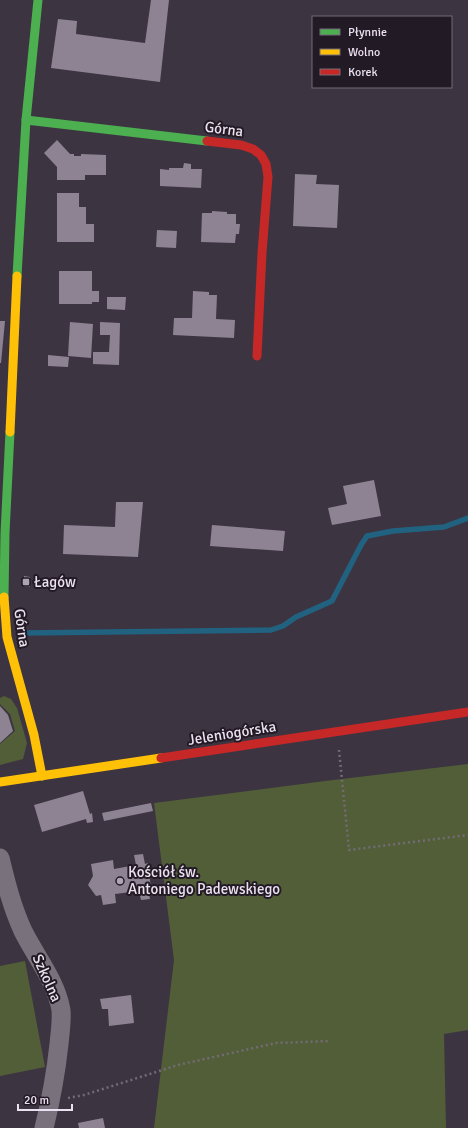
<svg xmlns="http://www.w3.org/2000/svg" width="468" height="1128" font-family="Signika,sans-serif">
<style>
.green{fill:#525e38}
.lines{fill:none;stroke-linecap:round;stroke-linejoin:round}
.stream{stroke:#206280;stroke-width:5.5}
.building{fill:#8e8393}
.path{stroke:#736b75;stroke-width:2.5;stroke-dasharray:2 3;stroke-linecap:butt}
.street{stroke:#79727c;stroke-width:19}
.fast{stroke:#4caf50;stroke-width:9}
.slow{stroke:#ffc107;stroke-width:9}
.jam{stroke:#c62828;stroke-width:9}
.poi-dot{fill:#afa4b3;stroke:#221a25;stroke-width:1.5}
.labels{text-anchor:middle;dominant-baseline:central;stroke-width:4;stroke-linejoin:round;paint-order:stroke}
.street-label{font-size:15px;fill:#ece1f0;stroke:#221a25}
.poi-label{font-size:15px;fill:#ece1f0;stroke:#221a25;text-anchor:start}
</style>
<rect width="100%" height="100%" fill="#3d3441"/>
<!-- green -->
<g class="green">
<polygon points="4,696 11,699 17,708 27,743 23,759 0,765 0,744 15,731 10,714 0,704 0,698"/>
<polygon points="468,764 468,1030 444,1034 446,1128 154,1128 174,960 154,803 325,781"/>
<polygon points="25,961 45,1067 0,1076 0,966"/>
</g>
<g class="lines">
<!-- stream -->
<polyline class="stream" points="24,633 271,630 283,626 296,617 332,601 361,545 367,536 393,531 444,527 468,518"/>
</g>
<!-- building -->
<g class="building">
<polygon points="151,0 169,0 160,82 51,68 58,19 77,21 76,34 145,43"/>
<polygon points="57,140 70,154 74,154 74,156 81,156 81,154 106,155 106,175 85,175 85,180 57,180 57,167 44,153"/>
<polygon points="184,163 191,164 191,169 202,169 201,188 160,186 160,169 169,170 169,168 183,168"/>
<polygon points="295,174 317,175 316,184 339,185 337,228 293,226"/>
<polygon points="57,193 79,193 79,207 86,207 86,224 94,224 94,242 57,242"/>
<polygon points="212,211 227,212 227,214 236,214 236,224 240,224 239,234 236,234 235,243 201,242 202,213 212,213"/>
<polygon points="157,230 177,231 176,248 156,247"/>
<polygon points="59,271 92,271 92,291 99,291 99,302 92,302 92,304 59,304"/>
<polygon points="193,291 209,292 209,295 217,295 216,319 235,320 234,338 173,335 174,318 192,318"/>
<polygon points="107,297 126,297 125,310 107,309"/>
<polygon points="0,321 5,321 1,363 0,363"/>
<polygon points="70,322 93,324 91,358 68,356"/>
<polygon points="100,322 120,323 119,365 93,364 93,352 109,352 110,335 100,335"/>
<polygon points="48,355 69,357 68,367 48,366"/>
<polygon points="374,480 381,516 332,525 328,508 347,504 343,486"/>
<polygon points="116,502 143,502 138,557 63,554 64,525 115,527"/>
<polygon points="212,525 285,531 283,551 210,546"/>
<polygon points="24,576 30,577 30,587 24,587"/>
<polygon points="0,706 8,715 13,731 0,743"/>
<polygon points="83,791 90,814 92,813 93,822 87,823 86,819 42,832 34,805"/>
<polygon points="151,803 153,811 104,821 102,813"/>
<polygon points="143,854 145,864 148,863 151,889 148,889 150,899 141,900 139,891 115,894 116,903 103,905 101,895 96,896 88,885 93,876 91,864 113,860 114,869 136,865 134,855"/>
<polygon points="131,995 134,1023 109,1026 108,1009 102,1009 100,999"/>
<polygon points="103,1118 105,1128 79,1128 78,1123"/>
</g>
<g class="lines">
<!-- path -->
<g class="path">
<polyline points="339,750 349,850 468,835"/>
<polyline points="68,1098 84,1095 178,1065 276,1043 330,1041"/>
</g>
<!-- street -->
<path class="street" d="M0,858C6,883 12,907 23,931C36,957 56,981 61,1010C62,1021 60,1033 59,1044C56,1072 51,1100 44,1128"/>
<!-- fast -->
<g class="fast">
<polyline points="26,120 207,141"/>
<polyline points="17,276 26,120 38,0"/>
<polyline points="4,597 5,533 10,432"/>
</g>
<!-- slow -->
<g class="slow">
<polyline points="10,432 17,276"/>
<polyline points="4,597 7,637 34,735 42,776"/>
<polyline points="0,782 161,758"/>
</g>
<!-- jam -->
<g class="jam">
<polyline points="207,141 241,145 253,149 261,155 266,164 268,177 262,253 257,356"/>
<polyline points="161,758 468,712"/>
</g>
</g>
<!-- markers -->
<g class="poi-dot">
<rect x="22" y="578" width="8" height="8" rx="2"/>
<circle cx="120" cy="881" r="4"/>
</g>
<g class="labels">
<!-- street labels -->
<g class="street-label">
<text transform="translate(224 129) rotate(7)">Górna</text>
<text transform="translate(22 628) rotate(82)">Górna</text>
<text transform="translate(232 733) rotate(-9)">Jeleniogórska</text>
<text transform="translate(47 978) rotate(66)">Szkolna</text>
</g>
<!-- poi labels -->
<g class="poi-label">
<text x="34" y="582">Łagów</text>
<text x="128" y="872">Kościół św.<tspan x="128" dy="17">Antoniego Padewskiego</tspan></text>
</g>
</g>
<!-- legend -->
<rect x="312" y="16" width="140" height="72" fill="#221a25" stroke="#736a76"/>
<rect x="320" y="29" width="20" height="6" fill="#4caf50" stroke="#736a76"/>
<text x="348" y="36" font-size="12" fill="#ece1f0">Płynnie</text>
<rect x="320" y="49" width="20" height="6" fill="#ffc107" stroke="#736a76"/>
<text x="348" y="56" font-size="12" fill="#ece1f0">Wolno</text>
<rect x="320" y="69" width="20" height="6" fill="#c62828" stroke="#736a76"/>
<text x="348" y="76" font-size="12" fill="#ece1f0">Korek</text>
<!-- scale -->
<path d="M18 1104v6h54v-6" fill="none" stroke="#ece1f0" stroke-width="2"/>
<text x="24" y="1104" font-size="12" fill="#ece1f0" stroke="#221a25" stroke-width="3" paint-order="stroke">20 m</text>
</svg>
